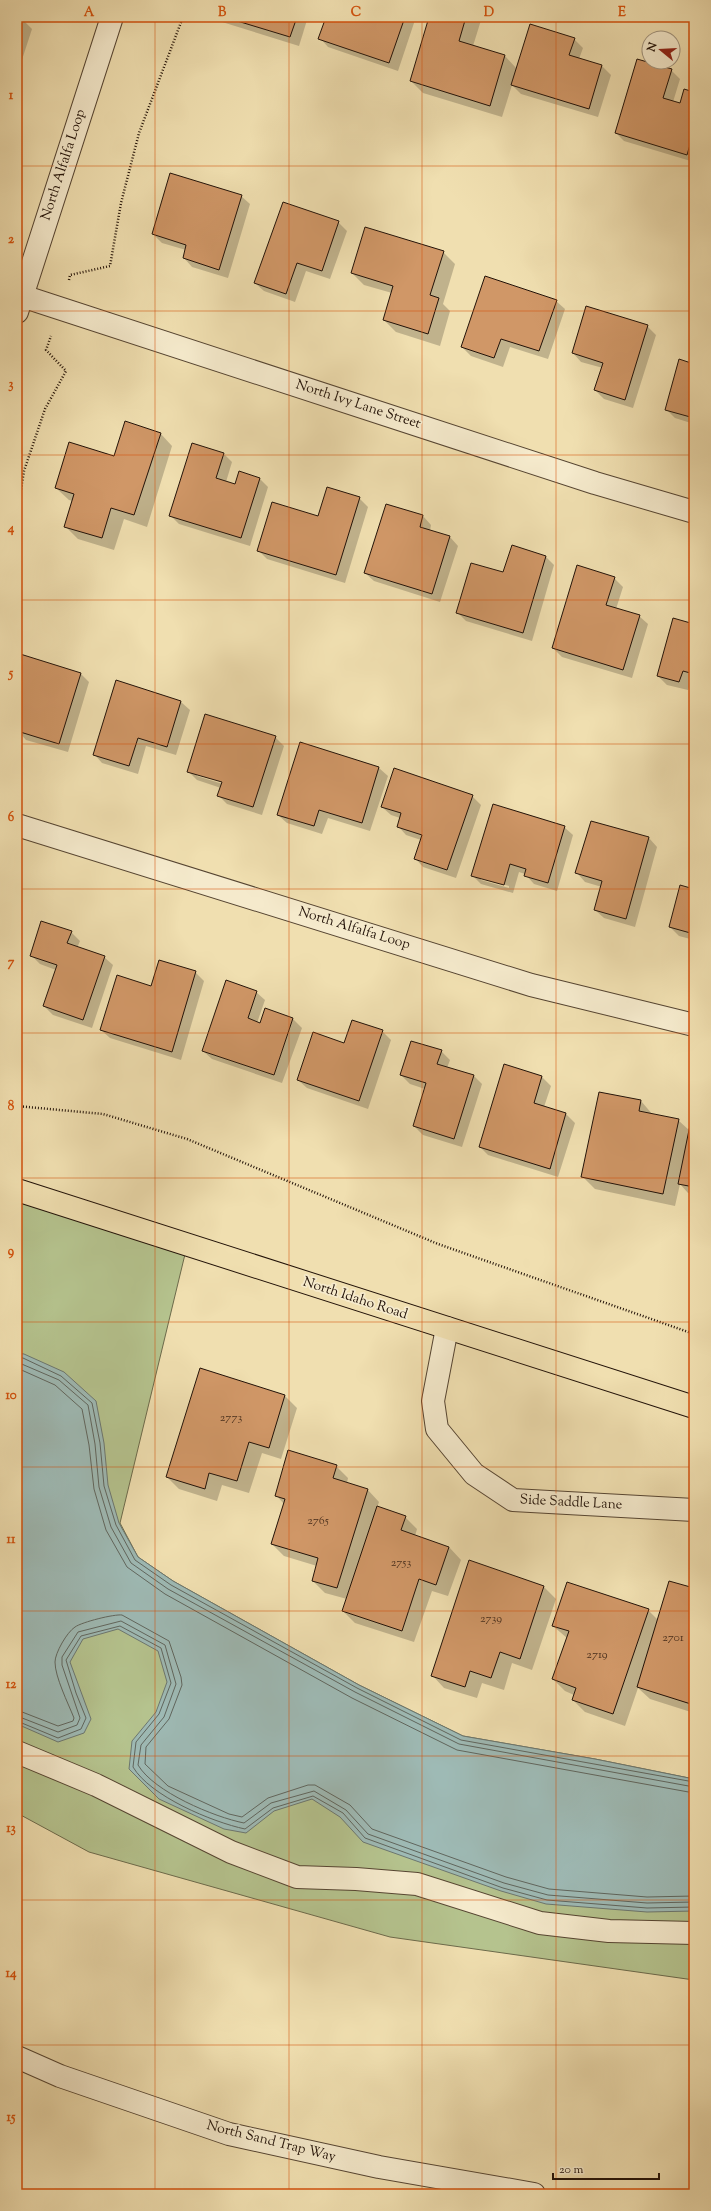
<svg xmlns="http://www.w3.org/2000/svg" width="711" height="2211" font-family="'Sorts Mill Goudy',serif">
<style>
.green{fill:#b5c38e;stroke:#6c6a4b}
.water{fill:#9ebab5;stroke:#6c7770}
.shadow{fill:#0003;fill-rule:evenodd}
.lines{fill:none;stroke-linecap:round;stroke-linejoin:round}
.shore{stroke:#60665e;stroke-width:1}
.building{fill:#d09767;stroke:#221208}
.minor-casing{stroke:#564532;stroke-width:24}
.major-casing{stroke:#221208;stroke-width:24}
.path{stroke:#221208;stroke-width:2.5;stroke-dasharray:1 2;stroke-linecap:butt}
.minor{stroke:#f5eacc;stroke-width:22}
.major{stroke:#f0dfb0;stroke-width:22}
.grid{fill:none;stroke:#d4520c;stroke-width:1;stroke-opacity:0.55}
.labels{text-anchor:middle;dominant-baseline:central;stroke-width:3.5;stroke-linejoin:round;paint-order:stroke}
.number-label{font-size:12px;fill:#4e3320}
.street-label{font-size:14px;fill:#221208;stroke:#f5eacc}
.neatline{fill:none;stroke:#d4520c;stroke-width:1.5}
.grid-label{font-size:13px;text-anchor:middle;font-weight:bold;fill:#d4520c}
</style>
<rect width="100%" height="100%" fill="#f0dfb0"/>
<filter id="stains"><feTurbulence type="fractalNoise" baseFrequency=".005" numOctaves="4"/><feColorMatrix values="0 0 0 0 .2 0 0 0 0 .09 0 0 0 0 .02 0 0 0 .5 -.17"/></filter>
<radialGradient id="worn" r=".72"><stop offset=".6" stop-color="#630" stop-opacity="0"/><stop offset="1" stop-color="#630" stop-opacity=".3"/></radialGradient>
<!-- green -->
<polygon class="green" points="17,1197 187,1246 120,1523 138,1557 173,1581 359,1685 463,1736 595,1759 694,1779 694,1980 390,1937 89,1852 17,1813"/>
<!-- water -->
<polygon class="water" points="17,1353 24,1354 64,1372 96,1401 104,1443 108,1485 119,1523 138,1557 173,1581 359,1685 463,1736 595,1759 694,1779 694,1911 647,1912 546,1904 501,1891 363,1842 340,1817 312,1799 274,1811 246,1833 224,1829 159,1799 129,1769 132,1741 156,1712 167,1682 158,1651 118,1629 83,1639 70,1662 91,1719 84,1733 58,1742 17,1724"/>
<!-- shadow -->
<g class="shadow">
<polygon points="17,17 20,17 32,29 18,72"/>
<polygon points="217,17 308,17 299,46 222,22"/>
<polygon points="327,17 416,17 398,71 328,47 320,38"/>
<polygon points="430,17 482,17 473,46 505,56 517,69 574,39 583,48 579,59 602,66 611,75 598,117 521,94 512,85 502,117 423,93 411,81"/>
<polygon points="671,70 680,79 673,102 681,104 694,93 694,162 624,141 616,133"/>
<polygon points="241,196 250,204 228,278 192,267 184,258 186,250 162,243 153,234"/>
<polygon points="338,222 347,231 330,279 306,271 295,302 264,291 255,283"/>
<polygon points="443,252 455,264 443,304 450,311 440,346 396,332 384,320 392,293 364,285 352,273"/>
<polygon points="556,301 565,309 548,359 510,347 503,367 471,356 462,347"/>
<polygon points="647,326 656,335 633,408 604,399 595,390 603,368 581,362 573,353"/>
<polygon points="694,357 694,424 675,418 666,409 692,364"/>
<polygon points="160,433 172,446 147,527 124,519 114,550 78,539 65,526 73,501 69,500 56,488"/>
<polygon points="223,453 232,462 226,482 236,486 260,479 268,487 250,546 179,524 170,515"/>
<polygon points="359,498 368,507 345,583 267,559 258,550"/>
<polygon points="386,505 423,516 431,525 430,531 450,537 458,546 440,602 374,581 365,573"/>
<polygon points="546,557 554,565 532,641 466,621 457,612 504,573"/>
<polygon points="614,578 623,587 616,609 639,616 648,624 632,678 562,657 553,648"/>
<polygon points="694,625 694,680 692,679 688,690 667,685 658,676"/>
<polygon points="17,654 80,673 89,682 68,752 26,740 18,731 21,720 17,719"/>
<polygon points="116,681 181,702 190,710 176,755 146,746 138,774 102,763 94,754"/>
<path d="M275,737L284,746L262,815L227,804L219,796L221,788L197,780L188,771ZM197,774L227,783L226,785L197,776Z"/>
<polygon points="301,743 379,768 388,776 370,831 328,818 322,834 287,823 278,815"/>
<polygon points="472,796 481,805 456,878 423,867 415,858 421,840 406,835 398,826 400,818 391,815 382,807"/>
<polygon points="591,822 649,838 657,847 635,927 604,918 595,910 602,887 585,882 577,873"/>
<path d="M564,827L573,835L557,891L534,884L525,874L519,872L513,893L481,884L472,875ZM481,878L509,886V888L481,880Z"/>
<polygon points="694,890 694,940 679,936 670,927"/>
<polygon points="17,920 20,923 17,931"/>
<polygon points="71,932 80,941 77,948 104,957 113,965 92,1028 53,1015 44,1006 56,970 40,964 31,955"/>
<polygon points="195,972 204,981 181,1060 110,1038 101,1030 152,987"/>
<polygon points="256,992 265,1000 257,1023 260,1024 266,1009 293,1019 302,1028 282,1083 212,1059 203,1051"/>
<polygon points="382,1031 391,1040 368,1109 307,1088 298,1080"/>
<polygon points="441,1051 450,1060 447,1068 474,1076 482,1084 462,1147 423,1135 414,1126 425,1089 410,1084 401,1075"/>
<polygon points="504,1066 542,1077 551,1086 544,1107 566,1114 575,1123 558,1177 488,1155 480,1147"/>
<polygon points="600,1093 641,1101 653,1115 678,1120 690,1131 694,1127 694,1194 688,1193 680,1184 675,1206 595,1189 583,1177"/>
<polygon points="285,1396 297,1408 281,1459 262,1453 249,1493 222,1485 217,1501 179,1489 167,1477"/>
<polygon points="336,1466 348,1478 347,1483 367,1489 379,1502 377,1508 405,1517 417,1529 415,1536 449,1547 461,1560 448,1596 432,1591 414,1642 355,1623 343,1611 347,1599 325,1593 313,1581 317,1566 284,1556 272,1544 284,1504 276,1495"/>
<polygon points="544,1587 556,1599 532,1670 512,1663 504,1690 482,1683 477,1698 444,1688 432,1675"/>
<polygon points="694,1590 694,1713 650,1699 638,1688 625,1726 585,1712 573,1700 574,1695 565,1691 553,1679 567,1638 553,1626 648,1610 658,1620"/>
</g>
<g class="lines">
<!-- shore -->
<g class="shore">
<polyline points="17,1357 23,1358 61,1376 92,1403 100,1443 104,1486 116,1525 135,1560 171,1585 357,1688 461,1740 694,1782"/>
<polyline points="17,1362 59,1380 88,1405 95,1444 99,1487 111,1527 131,1563 168,1589 355,1692 459,1744 694,1787"/>
<polyline points="17,1368 55,1385 82,1409 89,1445 94,1489 106,1530 127,1567 165,1594 352,1698 457,1750 694,1793"/>
<path d="M17,1710L58,1726L73,1721L74,1718C68,1703 55,1677 55,1662C55,1653 67,1632 75,1627C82,1622 114,1614 122,1615L169,1641L181,1677L182,1685L169,1719L146,1747L145,1764L168,1786L229,1814L242,1817L268,1798L308,1785H315L350,1805L372,1829L506,1877L549,1889L647,1897L694,1896"/>
<path d="M17,1716L58,1732L77,1725L80,1718L62,1665V1657L78,1632L121,1621L165,1645L176,1684L164,1717L141,1745L138,1765C154,1792 214,1817 244,1823L271,1803L314,1791L346,1810L368,1834L504,1883L548,1895L647,1903L694,1902"/>
<path d="M17,1721L58,1738L81,1729L86,1718L76,1693L66,1660L81,1636L120,1626L161,1648L171,1683L159,1714L136,1742L133,1767C150,1796 212,1822 245,1829L273,1808L313,1796L343,1813L365,1838L503,1888L547,1900L647,1908L694,1907"/>
</g>
</g>
<!-- building -->
<g class="building">
<polygon points="224,17 297,17 290,37"/>
<polygon points="326,17 405,17 389,63 318,39"/>
<polygon points="429,17 466,17 459,41 505,55 490,106 410,81"/>
<polygon points="530,24 575,38 569,55 602,65 589,109 511,85"/>
<polygon points="637,59 672,69 663,98 680,103 684,89 694,92 694,131 687,155 615,133"/>
<polygon points="170,173 242,195 219,270 183,258 186,245 152,234"/>
<polygon points="283,202 339,221 322,271 297,263 286,294 254,283"/>
<polygon points="365,227 444,251 430,295 439,298 428,334 383,320 393,286 351,273"/>
<polygon points="485,276 557,300 539,351 501,339 494,358 461,347"/>
<polygon points="586,306 648,325 625,400 594,390 603,363 572,353"/>
<polygon points="694,353 694,418 665,410 679,359 691,363"/>
<polygon points="125,421 161,433 134,515 111,508 102,538 64,527 74,494 55,488 69,442 114,456"/>
<polygon points="192,443 224,453 216,478 235,484 239,471 260,478 241,538 169,516"/>
<polygon points="327,487 360,497 336,575 257,551 272,502 318,516"/>
<polygon points="386,504 423,515 420,527 450,536 432,594 364,573"/>
<polygon points="512,545 546,556 523,633 456,613 471,563 503,572"/>
<polygon points="577,565 615,577 606,605 640,615 623,670 552,648"/>
<polygon points="673,618 694,624 694,674 683,671 679,682 657,676"/>
<polygon points="17,653 81,673 59,744 17,731 21,715 17,713"/>
<polygon points="116,680 181,701 167,747 138,738 129,766 93,755"/>
<polygon points="205,714 276,736 253,807 217,796 222,782 187,772"/>
<polygon points="300,742 379,767 362,823 319,810 314,826 277,815"/>
<polygon points="394,768 473,795 447,870 414,859 422,835 397,827 401,813 381,807"/>
<polygon points="493,804 565,826 548,883 524,876 526,869 510,864 504,885 471,876"/>
<polygon points="591,821 649,837 626,919 594,910 602,881 575,873"/>
<polygon points="680,885 694,889 694,934 669,927"/>
<polygon points="41,921 72,931 67,943 105,956 83,1020 43,1006 57,965 30,956"/>
<polygon points="159,960 196,971 172,1052 100,1030 117,975 151,986"/>
<polygon points="226,980 257,991 248,1018 260,1023 265,1008 293,1018 274,1075 202,1051"/>
<polygon points="352,1020 383,1030 359,1101 297,1080 313,1032 344,1043"/>
<polygon points="411,1041 442,1050 437,1064 474,1075 454,1139 413,1126 426,1083 400,1075"/>
<polygon points="504,1064 542,1076 534,1103 566,1113 550,1169 479,1147"/>
<polygon points="599,1092 641,1100 639,1111 679,1119 663,1194 581,1177"/>
<polygon points="690,1125 694,1126 694,1187 678,1184"/>
<polygon points="200,1368 285,1395 269,1448 249,1442 237,1481 209,1473 205,1489 166,1477"/>
<polygon points="288,1450 337,1465 333,1478 368,1489 337,1588 312,1581 318,1558 271,1544 285,1499 275,1496"/>
<polygon points="377,1506 406,1516 401,1530 449,1547 436,1585 419,1579 402,1631 342,1611"/>
<polygon points="469,1560 544,1586 520,1659 500,1652 491,1678 470,1671 465,1687 431,1676"/>
<polygon points="669,1581 694,1588 694,1705 637,1687"/>
<polygon points="567,1582 649,1609 613,1714 572,1700 576,1688 552,1679 569,1631 552,1626"/>
</g>
<g class="lines">
<!-- minor casing -->
<g class="minor-casing">
<g id="minor">
<polyline points="22,296 595,483 694,512"/>
<polyline points="17,312 112,17"/>
<polyline points="17,825 531,985 694,1025"/>
<polyline points="447,1328 433,1401 437,1429 474,1474 513,1500 694,1510"/>
<polyline points="17,1752 96,1785 231,1852 297,1877 356,1879 417,1884 540,1923 609,1931 694,1933"/>
<polyline points="17,2057 60,2076 229,2134 379,2167 534,2194"/>
</g>
</g>
<!-- major casing -->
<g class="major-casing">
<polyline id="major" points="17,1190 694,1407"/>
</g>
<!-- path -->
<g class="path">
<polyline points="69,280 70,275 110,266 121,203 139,133 183,17"/>
<polyline points="17,513 24,471 45,409 66,371 46,350 51,336"/>
<polyline points="17,1106 103,1114 187,1139 438,1244 694,1334"/>
</g>
<!-- minor -->
<use href="#minor" class="minor"/>
<!-- major -->
<use href="#major" class="major"/>
</g>
<!-- grid -->
<path class="grid" d="M155,17V2194M289,17V2194M422,17V2194M556,17V2194M17,166H694M17,311H694M17,455H694M17,600H694M17,744H694M17,889H694M17,1033H694M17,1178H694M17,1322H694M17,1467H694M17,1611H694M17,1756H694M17,1900H694M17,2045H694"/>
<g class="labels">
<!-- number labels -->
<g class="number-label">
<text x="231" y="1418">2773</text>
<text x="318" y="1521">2765</text>
<text x="401" y="1563">2753</text>
<text x="491" y="1619">2739</text>
<text x="673" y="1638">2701</text>
<text x="597" y="1655">2719</text>
</g>
<!-- street labels -->
<g class="street-label">
<text transform="translate(64 165) rotate(-72)">North Alfalfa Loop</text>
<text transform="translate(358 405) rotate(18)">North Ivy Lane Street</text>
<text transform="translate(354 929) rotate(17)">North Alfalfa Loop</text>
<text transform="translate(355 1299) rotate(18)">North Idaho Road</text>
<text transform="translate(571 1503) rotate(3)">Side Saddle Lane</text>
<text transform="translate(271 2142) rotate(14)">North Sand Trap Way</text>
</g>
</g>
<!-- margin -->
<rect width="711" height="2211" fill="none" stroke="#f0dfb0" stroke-width="44"/>
<!-- north arrow -->
<g transform="translate(661 50) rotate(288)"><circle r="19" fill="#f5eacc" stroke="#a1947e"/>
<path d="M0-3L7 15L0 10L-7 15Z" fill="#8f2418"/>
<text y="-6" font-size="11" font-weight="bold" text-anchor="middle" fill="#221208">N</text>
</g>
<!-- scale -->
<path d="M553 2173v6h106v-6" fill="none" stroke="#221208" stroke-width="2"/>
<text x="559" y="2173" font-size="12" fill="#221208" stroke="#f5eacc" stroke-width="3" paint-order="stroke">20 m</text>
<rect x="22" y="22" width="667" height="2167" class="neatline"/>
<g class="grid-label">
<text x="89" y="16">A</text>
<text x="222" y="16">B</text>
<text x="356" y="16">C</text>
<text x="489" y="16">D</text>
<text x="622" y="16">E</text>
<text x="11" y="99">1</text>
<text x="11" y="243">2</text>
<text x="11" y="388">3</text>
<text x="11" y="532">4</text>
<text x="11" y="677">5</text>
<text x="11" y="821">6</text>
<text x="11" y="966">7</text>
<text x="11" y="1110">8</text>
<text x="11" y="1255">9</text>
<text x="11" y="1399">10</text>
<text x="11" y="1543">11</text>
<text x="11" y="1688">12</text>
<text x="11" y="1832">13</text>
<text x="11" y="1977">14</text>
<text x="11" y="2121">15</text>
</g>
<rect width="100%" height="100%" filter="url(#stains)"/>
<rect width="100%" height="100%" fill="url(#worn)"/>
</svg>
